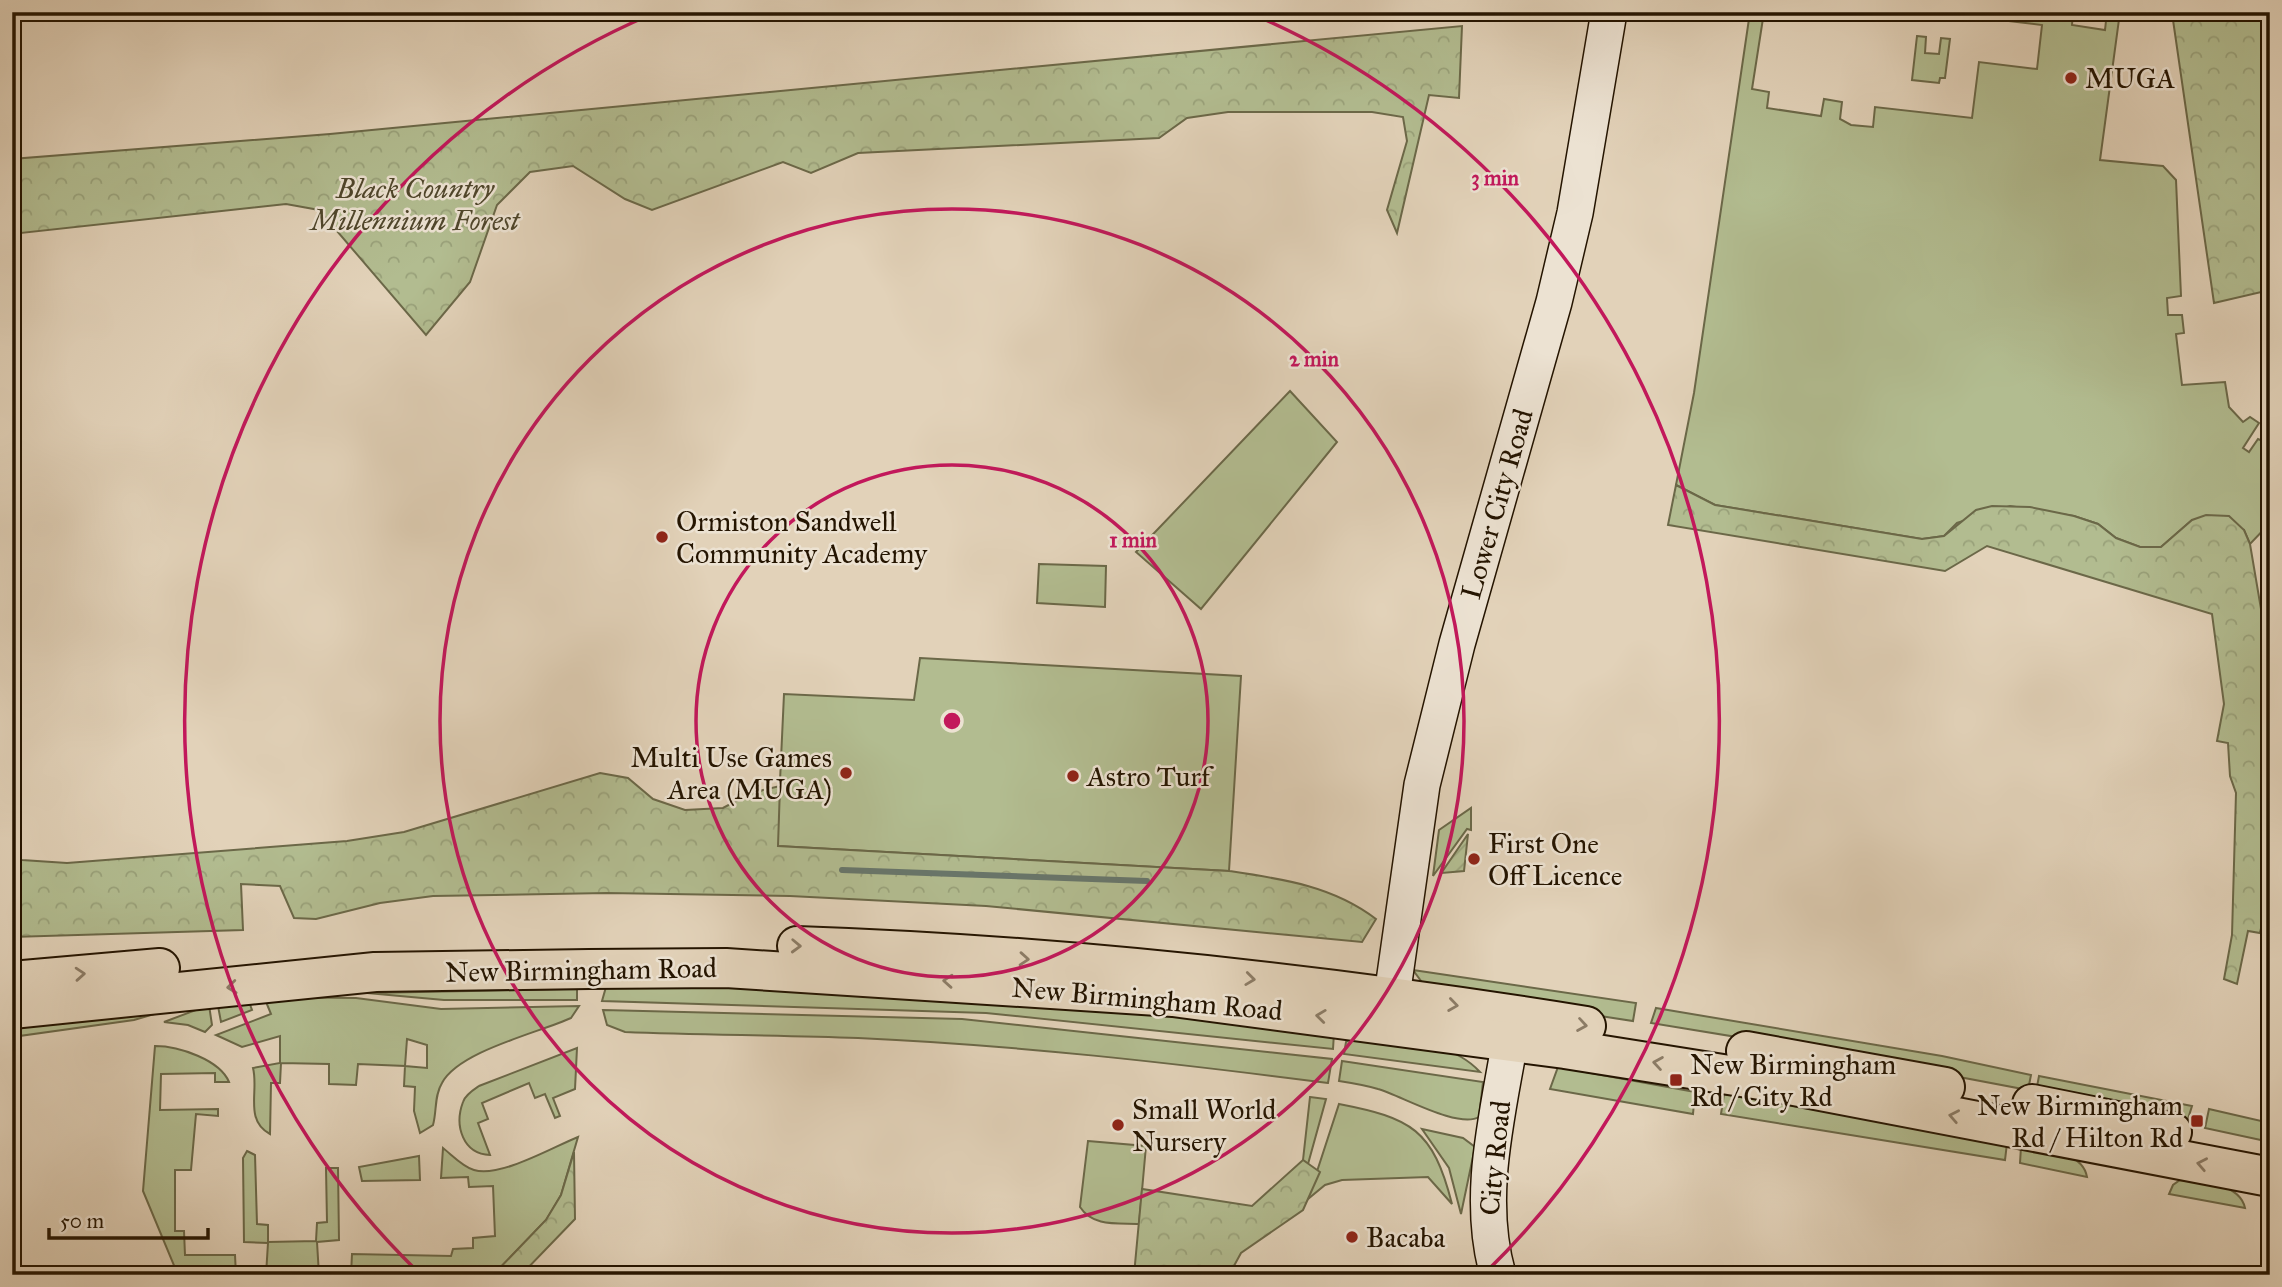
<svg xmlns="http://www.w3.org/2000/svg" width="2282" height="1287" font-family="'IM FELL Great Primer',serif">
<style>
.green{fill:#b2bc90;stroke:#6b6848;stroke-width:2;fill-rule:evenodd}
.forest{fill:url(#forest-crowns);stroke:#6b6848;stroke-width:2}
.garden{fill:url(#garden-furrows);stroke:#6b6848;stroke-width:2}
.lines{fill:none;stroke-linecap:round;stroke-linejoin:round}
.stream{stroke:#68766b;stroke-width:6}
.secondary-casing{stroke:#241400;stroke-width:38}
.highway-casing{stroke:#241400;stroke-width:42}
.secondary{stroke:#ece2d2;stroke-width:35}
.highway{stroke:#e2d2b9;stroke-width:38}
.oneway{stroke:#8c7c66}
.ring{fill:none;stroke:#c2185b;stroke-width:3.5}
.poi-dot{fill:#8f2418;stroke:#ece2d2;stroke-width:2.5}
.labels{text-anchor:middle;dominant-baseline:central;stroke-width:5;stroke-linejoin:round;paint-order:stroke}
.poi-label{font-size:28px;fill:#241400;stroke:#ece2d2;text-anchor:start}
.park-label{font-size:28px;font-style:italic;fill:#4f462b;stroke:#ece2d2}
.street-label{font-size:28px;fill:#241400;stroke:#ece2d2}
.centre{fill:#c2185b;stroke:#ece2d2;stroke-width:3.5}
.ring-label{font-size:21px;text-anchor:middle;font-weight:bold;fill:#c2185b;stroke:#ece2d2;stroke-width:5;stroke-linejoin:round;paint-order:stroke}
</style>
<defs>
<pattern id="forest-crowns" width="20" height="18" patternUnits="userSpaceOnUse" patternTransform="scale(1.75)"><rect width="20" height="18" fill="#b2bc90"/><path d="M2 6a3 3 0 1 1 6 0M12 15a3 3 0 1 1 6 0" fill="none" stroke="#99a17a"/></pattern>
<pattern id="garden-furrows" width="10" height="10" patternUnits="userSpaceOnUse" patternTransform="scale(1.75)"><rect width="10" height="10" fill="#b2bc90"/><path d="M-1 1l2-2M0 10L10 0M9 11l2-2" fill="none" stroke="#99a17a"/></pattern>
</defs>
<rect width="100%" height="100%" fill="#e2d2b9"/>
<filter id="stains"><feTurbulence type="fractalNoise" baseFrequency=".00286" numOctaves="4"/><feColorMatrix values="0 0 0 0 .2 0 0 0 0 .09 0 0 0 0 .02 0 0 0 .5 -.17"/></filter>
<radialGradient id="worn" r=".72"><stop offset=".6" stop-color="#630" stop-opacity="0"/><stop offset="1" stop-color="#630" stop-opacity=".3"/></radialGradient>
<!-- green -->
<g class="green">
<polygon points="1750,12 1764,12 1752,89 1769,92 1767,108 1821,116 1824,99 1842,102 1840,119 1851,125 1873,127 1875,107 1972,118 1979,62 2037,69 2042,25 1984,18 1984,12 2073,12 2072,25 2105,30 2107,12 2120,12 2100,160 2163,166 2176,180 2181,296 2167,298 2168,315 2182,315 2184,333 2176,334 2182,385 2225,382 2229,407 2243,422 2250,417 2259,423 2243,448 2249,452 2258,439 2270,444 2270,523 2250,544 2244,530 2192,520 2161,547 2140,547 2116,538 2098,524 2074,516 2010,506 1957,523 1944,536 1922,539 1715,505 1676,485 1694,393"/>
<polygon points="1917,36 1926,37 1925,53 1939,54 1941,38 1950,39 1945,78 1940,78 1939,83 1912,80"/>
<polygon points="1290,391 1337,442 1201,609 1136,552"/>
<polygon points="1039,564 1106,566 1105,607 1037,603"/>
<polygon points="920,658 1241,676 1229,871 777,846 784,694 914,700"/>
<polygon points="1471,808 1471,830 1467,829 1433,876 1439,830"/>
<polygon points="1413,970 1636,1003 1633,1021 1437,991 1424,985"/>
<polygon points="618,985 856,988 1076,1004 1334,1033 1333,1049 986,1013 602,1001 606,987"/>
<polygon points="577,989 577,1000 444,1000 367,993"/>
<path d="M264,997L356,998L441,1009L579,1006L571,1018C538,1033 459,1051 442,1083C434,1096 437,1111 433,1125L420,1133L414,1111L415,1087L404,1086L405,1066L358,1064L356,1085L329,1084V1064L281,1063L280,1083H271L270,1134C244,1120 259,1091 253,1068L280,1063V1036L242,1047L216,1035L271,1014ZM407,1039L427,1045V1068L405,1066Z"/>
<polygon points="248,999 252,1010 221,1022 218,1006"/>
<polygon points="202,1000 134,1020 12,1037 12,1024"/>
<polygon points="209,1005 212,1025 205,1032 188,1025 164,1022"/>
<polygon points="1656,1008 1942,1056 2031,1075 2028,1090 1822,1051 1651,1023"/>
<path d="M603,1010L962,1019L1332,1059L1328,1083C1172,1063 1016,1045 858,1038C780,1035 703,1035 625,1032L607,1025Z"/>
<path d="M1353,1036C1396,1042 1449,1038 1480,1072L1344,1054L1346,1042Z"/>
<path d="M155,1046C179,1046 220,1060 229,1082H215V1073L161,1074L160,1110L218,1109V1116L196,1114L191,1170H175V1231H184L185,1255H235L236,1275H178L143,1191Z"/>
<path d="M577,1048L575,1089L553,1098L560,1116L555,1118L545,1094L535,1098L529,1083L482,1103L488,1119L478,1123L490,1155C463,1154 454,1126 463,1102C465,1095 473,1090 479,1086Z"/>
<path d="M1342,1061L1483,1082L1479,1117C1458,1129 1400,1095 1378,1089C1365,1085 1352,1083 1339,1081Z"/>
<polygon points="1558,1067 1695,1092 1693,1114 1550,1089"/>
<polygon points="2039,1076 2192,1106 2187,1122 2036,1092"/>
<polygon points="1724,1094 2007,1143 2005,1160 1721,1114"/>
<polygon points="1310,1097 1326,1099 1308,1164 1303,1160"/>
<path d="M1339,1104C1411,1118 1433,1129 1452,1204L1428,1177L1342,1180L1325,1185L1308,1199Z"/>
<polygon points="2209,1109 2270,1123 2270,1142 2205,1128"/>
<polygon points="1422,1129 1463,1138 1475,1147 1461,1214 1449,1168"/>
<path d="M578,1137L561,1195L546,1220L493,1275H351L352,1254L451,1256L453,1249L473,1248V1238L495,1236L493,1186L469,1187L468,1177L441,1178L443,1148C453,1156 463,1167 474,1170C500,1178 553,1147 578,1137Z"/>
<path d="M1088,1141L1146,1146L1139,1224C1117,1223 1093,1227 1080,1207Z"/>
<path d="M2021,1147C2045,1151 2082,1150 2087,1177L2020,1163Z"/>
<polygon points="247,1151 255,1155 257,1224 268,1225 268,1242 316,1241 317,1223 327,1222 326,1168 338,1168 339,1240 317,1242 319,1275 266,1275 268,1243 244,1242 243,1158"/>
<polygon points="419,1156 420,1180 362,1181 359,1167"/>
<path d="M2180,1180C2202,1180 2240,1184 2245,1208L2169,1194L2173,1185Z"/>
</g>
<!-- forest -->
<g class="forest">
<polygon points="2210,12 2270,12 2270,290 2214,303 2173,20"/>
<polygon points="1462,26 1459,98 1429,95 1397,233 1387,210 1407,141 1403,117 1372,112 1228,112 1187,118 1159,138 858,153 811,173 783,162 652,210 625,199 573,166 530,172 497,205 470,282 426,335 319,210 286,204 12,234 12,159 330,134"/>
<polygon points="1676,485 1715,505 1922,539 1944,536 1976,510 1992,506 2030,507 2074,516 2098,524 2116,538 2140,547 2161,547 2192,520 2206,515 2229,516 2244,530 2250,544 2270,662 2270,885 2260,933 2248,931 2237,984 2224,979 2232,935 2236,793 2230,776 2228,743 2217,741 2224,704 2212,614 1987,546 1945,571 1668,525"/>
<path d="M600,773L628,778L653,799L685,810L723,808L751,793L780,786L778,846L1229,871C1283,879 1333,886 1376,919L1362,942L986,906L790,896L607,893L433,896L380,903L316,919L294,918L280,886L241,884L243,930L12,937V854L22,860L67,863L347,841L404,832Z"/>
<polygon points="574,1152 575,1219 521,1275 493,1275 546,1220 561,1195"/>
<polygon points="1303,1160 1320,1172 1303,1210 1241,1253 1229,1275 1134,1275 1142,1189 1252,1206"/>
</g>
<!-- garden -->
<polygon class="garden" points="1468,834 1464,871 1442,873 1442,872"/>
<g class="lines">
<!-- stream -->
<polyline class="stream" points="842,870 1147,881"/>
<!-- secondary casing -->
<g class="secondary-casing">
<g id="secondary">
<polyline points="1392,996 1422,785 1457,644 1554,302 1575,213 1609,12"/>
<path d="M1498,1275C1476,1198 1497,1118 1510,1041"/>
</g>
</g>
<!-- highway casing -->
<g class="highway-casing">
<g id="highway">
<path d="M797,946C1062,955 1325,984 1586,1026"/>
<polyline points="12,981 160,968"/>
<polyline points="12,1009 375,972 589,969 726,968 1173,997 1565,1049 1773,1082 2270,1177"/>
<polyline points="1746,1051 1945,1087"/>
<polyline points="2032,1104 2172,1132"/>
</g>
</g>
<!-- secondary -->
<use href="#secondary" class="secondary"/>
<!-- highway -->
<use href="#highway" class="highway"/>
</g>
<!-- one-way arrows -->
<defs><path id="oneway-chevron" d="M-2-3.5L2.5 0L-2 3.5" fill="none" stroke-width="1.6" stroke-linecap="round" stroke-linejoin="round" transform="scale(1.75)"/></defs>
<g class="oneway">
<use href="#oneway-chevron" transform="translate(796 946) rotate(2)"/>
<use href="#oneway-chevron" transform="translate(1024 959) rotate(4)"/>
<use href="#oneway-chevron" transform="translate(80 974) rotate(-4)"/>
<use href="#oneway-chevron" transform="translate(1250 979) rotate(7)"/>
<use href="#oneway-chevron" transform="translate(948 981) rotate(-176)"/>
<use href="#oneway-chevron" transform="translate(232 987) rotate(174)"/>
<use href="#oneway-chevron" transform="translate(1453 1005) rotate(8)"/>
<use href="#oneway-chevron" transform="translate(1321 1016) rotate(-173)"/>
<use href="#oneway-chevron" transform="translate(1582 1025) rotate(9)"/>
<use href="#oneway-chevron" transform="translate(1658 1063) rotate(-171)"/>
<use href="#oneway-chevron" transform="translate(1954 1116) rotate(-169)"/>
<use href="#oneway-chevron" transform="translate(2202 1164) rotate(-169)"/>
</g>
<!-- distance rings -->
<g class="ring">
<circle cx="952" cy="721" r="256"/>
<circle cx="952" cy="721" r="512"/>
<path d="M419 1273A768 768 0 0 1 652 14M1252 14A768 768 0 0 1 1485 1273"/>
</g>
<!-- markers -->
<g class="poi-dot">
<circle cx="2071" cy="78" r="7"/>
<circle cx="662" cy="537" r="7"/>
<circle cx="846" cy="773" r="7"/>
<circle cx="1073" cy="776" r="7"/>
<circle cx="1474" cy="859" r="7"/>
<rect x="1669" y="1073" width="14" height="14" rx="3.5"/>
<rect x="2190" y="1114" width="14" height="14" rx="3.5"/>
<circle cx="1118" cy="1125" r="7"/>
<circle cx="1352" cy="1237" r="7"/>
</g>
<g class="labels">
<!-- poi labels -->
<g class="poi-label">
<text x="2085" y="78">MUGA</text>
<text x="676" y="521">Ormiston Sandwell<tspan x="676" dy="32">Community Academy</tspan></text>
<text x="832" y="757" text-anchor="end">Multi Use Games<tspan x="832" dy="32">Area (MUGA)</tspan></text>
<text x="1087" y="776">Astro Turf</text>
<text x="1488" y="843">First One<tspan x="1488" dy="32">Off Licence</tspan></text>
<text x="1690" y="1064">New Birmingham<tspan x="1690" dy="32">Rd / City Rd</tspan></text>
<text x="2183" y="1105" text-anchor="end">New Birmingham<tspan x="2183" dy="32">Rd / Hilton Rd</tspan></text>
<text x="1132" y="1109">Small World<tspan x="1132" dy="32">Nursery</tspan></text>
<text x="1366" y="1237">Bacaba</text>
</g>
<!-- park labels -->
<g class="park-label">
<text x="415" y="188">Black Country<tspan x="415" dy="32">Millennium Forest</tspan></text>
</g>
<!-- street labels -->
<g class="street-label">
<text transform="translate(1497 504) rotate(-74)">Lower City Road</text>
<text transform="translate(581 970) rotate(-1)">New Birmingham Road</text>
<text transform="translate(1147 999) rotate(5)">New Birmingham Road</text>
<text transform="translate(1495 1158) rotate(-84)">City Road</text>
</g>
</g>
<circle cx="952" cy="721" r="10" class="centre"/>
<g class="ring-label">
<text x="1495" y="185">3 min</text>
<text x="1314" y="366">2 min</text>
<text x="1133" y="547">1 min</text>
</g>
<!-- margin -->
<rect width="2282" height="1287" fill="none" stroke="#e2d2b9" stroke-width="42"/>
<rect x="14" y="14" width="2254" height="1259" fill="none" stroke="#241400" stroke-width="3.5"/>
<rect x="21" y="21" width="2240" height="1245" fill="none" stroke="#241400" stroke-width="2"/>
<!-- scale -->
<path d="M49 1228v10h159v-10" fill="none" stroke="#241400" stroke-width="3.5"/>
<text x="60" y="1228" font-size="21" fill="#241400" stroke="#ece2d2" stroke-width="5" paint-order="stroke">50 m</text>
<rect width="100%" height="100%" filter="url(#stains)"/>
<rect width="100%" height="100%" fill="url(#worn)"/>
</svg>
